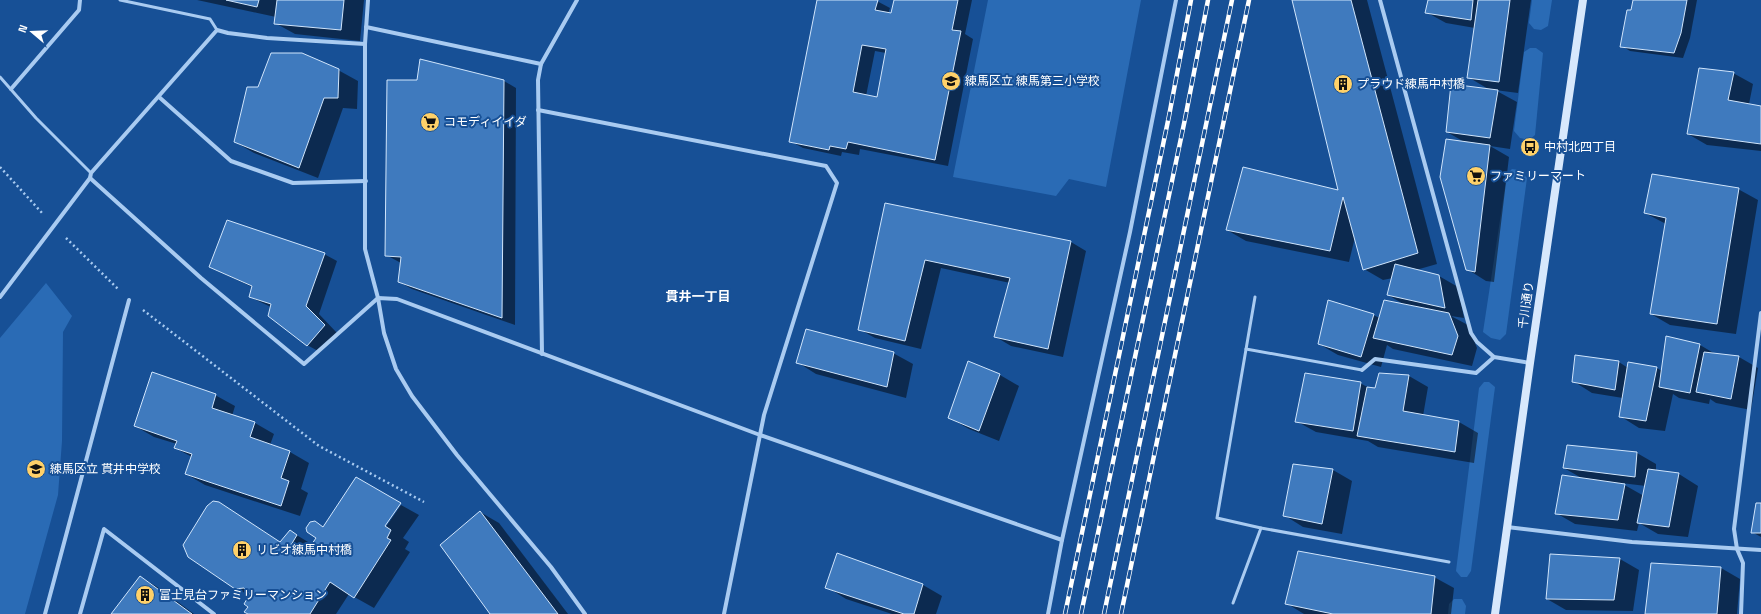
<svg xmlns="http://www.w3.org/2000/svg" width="1761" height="614" font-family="'Space Grotesk','Noto Sans JP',sans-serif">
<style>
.green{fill:#2a6bb5}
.shadow{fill:#0007;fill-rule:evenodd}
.building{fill:#3f7abe;stroke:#d0e5fc;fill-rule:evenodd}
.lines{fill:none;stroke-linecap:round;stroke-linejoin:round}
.path{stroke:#a9cbf1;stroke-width:2.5;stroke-dasharray:2 3;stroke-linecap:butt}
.lane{stroke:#a9cbf1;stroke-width:3}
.street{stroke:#a9cbf1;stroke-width:4}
.secondary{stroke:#d7e8fc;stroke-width:8}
.rail-casing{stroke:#fff;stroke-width:4.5}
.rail{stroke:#175096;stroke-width:3;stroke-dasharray:9;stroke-linecap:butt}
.labels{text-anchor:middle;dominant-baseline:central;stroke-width:4;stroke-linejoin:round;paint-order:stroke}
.poi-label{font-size:12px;fill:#fff;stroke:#175096;text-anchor:start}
.street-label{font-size:12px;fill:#fff;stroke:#175096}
.neighbourhood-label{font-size:13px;font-weight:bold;fill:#fff;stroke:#175096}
</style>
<rect width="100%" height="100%" fill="#175096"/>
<!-- green -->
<g class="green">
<polygon points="988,0 1141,0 1106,187 1069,179 1056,196 953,177"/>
<polygon points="1532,0 1552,0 1548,26 1541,30 1534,29 1529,23"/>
<polygon points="1530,48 1536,48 1543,53 1535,135 1529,140 1520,138 1514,131 1524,52"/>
<polygon points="1512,169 1519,170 1527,178 1506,334 1500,340 1491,338 1483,332 1507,174"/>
<polygon points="46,283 72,316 63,332 62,441 58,495 25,614 0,614 0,338"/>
<polygon points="1484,382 1489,382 1495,387 1471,571 1467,577 1461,577 1456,571 1479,388"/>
<polygon points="1454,599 1462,599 1466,606 1465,614 1448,614 1449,604"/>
</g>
<!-- shadow -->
<g class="shadow">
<polygon points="197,0 364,0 360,41 295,34 275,23 276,17"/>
<path d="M818,0H875L890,8L888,14H892L895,0H972L965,34L973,39L948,166L860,149L859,155L842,152L841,156L803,148L790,141ZM875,51L886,53L877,98L866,96Z"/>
<polygon points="1293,0 1367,0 1437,264 1416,270 1439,276 1458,287 1464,318 1451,316 1468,325 1477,348 1472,366 1393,349 1387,345 1381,367 1338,355 1319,344 1373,315 1380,318 1405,305 1388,295 1393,278 1383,280 1364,269 1355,237 1349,262 1246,241 1227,230 1340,191"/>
<polygon points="1429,0 1531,0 1518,93 1495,90 1517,102 1510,149 1490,146 1509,157 1494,282 1486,281 1467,269 1466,143 1447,132 1490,90 1468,77 1475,28 1446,23 1426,12"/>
<polygon points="1634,0 1697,0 1690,38 1683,58 1630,51 1622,46"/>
<polygon points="338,70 358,81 357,109 343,108 318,178 254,153 235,142 259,88"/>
<polygon points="1733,73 1753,84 1749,104 1761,107 1761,151 1707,145 1688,134"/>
<polygon points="504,81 516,88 515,325 412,289 399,282 401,263 386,255"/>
<polygon points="1738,189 1758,200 1736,334 1670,325 1651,314 1666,224 1645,213"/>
<polygon points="886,204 1071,242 1086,251 1063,357 1011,346 996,337 1010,283 941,268 921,349 875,338 859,329"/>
<polygon points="324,254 337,261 319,314 337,333 320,352 307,345 271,307 250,297 252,287 210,267"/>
<polygon points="1700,345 1717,355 1739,357 1758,368 1751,410 1716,403 1710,399 1709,404 1679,398 1673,394 1665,431 1639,428 1620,416 1623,398 1592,393 1573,381 1576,356 1619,362 1628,368 1657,368 1662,371"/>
<polygon points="893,353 913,364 906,398 816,374 797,362"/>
<polygon points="1380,374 1409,376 1428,387 1423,416 1459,422 1478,433 1474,463 1378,447 1368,441 1316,432 1296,421 1360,383 1369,388 1376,389"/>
<polygon points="1000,375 1019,386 999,441 969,429 950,418"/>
<polygon points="215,395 235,406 232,416 255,423 274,434 270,445 290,452 309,463 301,489 308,493 300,516 205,485 186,474 192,457 175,448 177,444 154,437 135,426"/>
<path d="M1568,446L1637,453L1656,464V471L1679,474L1698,486L1688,537L1658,534L1639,523L1637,531L1575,524L1556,513L1585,480L1564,468ZM1621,483L1646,486L1644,496Z"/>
<polygon points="1293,465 1333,470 1352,481 1342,534 1303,527 1284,515"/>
<polygon points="1761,504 1761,537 1752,532"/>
<polygon points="401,505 419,515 403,538 409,542 405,549 410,552 374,608 349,594 336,614 249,614 250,596 236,588 238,515 281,543 290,531 313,545 324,528 383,531"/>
<polygon points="480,512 499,523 568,614 491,614"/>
<polygon points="837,554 923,585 942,596 936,614 892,614 846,599 827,587"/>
<polygon points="1550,555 1620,559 1639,570 1633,611 1566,610 1547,599"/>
<polygon points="1652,564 1721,568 1740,579 1737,614 1646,614"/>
<polygon points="140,577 159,588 194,614 112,614"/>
<polygon points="1434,577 1454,588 1451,614 1304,614 1286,603"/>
</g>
<!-- building -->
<g class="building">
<polygon points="226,0 259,0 257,7"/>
<polygon points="277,0 344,0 341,30 274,24"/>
<path d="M817,0H878L875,10L891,13L894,0H958L952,30L961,31L935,160L848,142L846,149L830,146L829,150L789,142ZM862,45L886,49L877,97L853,92Z"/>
<polygon points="1292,0 1351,0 1418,253 1363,270 1343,197 1330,251 1226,230 1243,167 1338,190"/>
<polygon points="1428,0 1473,0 1471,20 1425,13"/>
<polygon points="1478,0 1510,0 1499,82 1467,78"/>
<polygon points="1633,0 1687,0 1681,33 1674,53 1620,47 1627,10 1631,10"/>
<polygon points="271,53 302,53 339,69 338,98 324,98 299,168 234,142 247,87 258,87"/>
<polygon points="420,59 504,80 502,318 398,282 401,257 385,256 387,80 417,80"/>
<polygon points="1699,68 1734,72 1728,100 1761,106 1761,144 1687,134"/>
<polygon points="1451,84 1498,90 1490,138 1446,132"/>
<polygon points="1446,139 1490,145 1475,272 1466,270 1440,177"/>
<polygon points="1652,174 1739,188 1717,324 1650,314 1666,218 1644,213"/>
<polygon points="885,203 1071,241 1048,349 994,337 1010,278 925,260 905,341 858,330"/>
<polygon points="227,220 325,253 306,306 325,325 307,346 268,316 271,304 249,297 252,286 209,267"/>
<polygon points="1395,264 1439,275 1445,308 1387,295"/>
<polygon points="1328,300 1374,314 1361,357 1318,344"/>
<polygon points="1384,300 1449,313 1458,336 1452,355 1373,338"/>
<polygon points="806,329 894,352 887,387 796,363"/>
<polygon points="1666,336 1700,344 1690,393 1659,387"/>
<polygon points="1704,352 1739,356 1731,399 1696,392"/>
<polygon points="1575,355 1619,361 1615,390 1572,382"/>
<polygon points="968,361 1000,374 979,431 948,418"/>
<polygon points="1628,362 1657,367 1646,421 1619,417"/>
<polygon points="152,372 216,394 212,408 255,422 250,437 290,451 281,478 289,481 281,506 185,474 192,454 174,448 177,441 134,426"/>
<polygon points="1305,373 1361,382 1353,431 1295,422"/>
<polygon points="1379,373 1409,375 1403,411 1459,421 1455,452 1357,436 1367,387 1375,388"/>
<polygon points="1567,445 1637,452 1635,477 1563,468"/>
<polygon points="1293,464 1333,469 1322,524 1283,516"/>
<polygon points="1648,469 1679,473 1669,527 1637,523"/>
<polygon points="1562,475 1625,484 1618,520 1555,514"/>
<polygon points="356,477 401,503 385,526 391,530 387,538 391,540 354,598 330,582 310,614 248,614 244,612 248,607 244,604 250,594 244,588 235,589 188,557 183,545 207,506 213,501 219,502 280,542 290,530 297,535 291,545 305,554 316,538 307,532 306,528 310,522 315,521 323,527"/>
<polygon points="1756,503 1761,503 1761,533 1751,533"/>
<polygon points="480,511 558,614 490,614 440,545"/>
<polygon points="1298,551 1435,576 1431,614 1333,614 1285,604"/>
<polygon points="837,553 923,584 914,614 904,614 825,588"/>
<polygon points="1550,554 1620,558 1614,600 1546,599"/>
<polygon points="1651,563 1721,567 1717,614 1645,614"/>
<polygon points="140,576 192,614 111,614"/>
</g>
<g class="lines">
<!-- path -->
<g class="path">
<polyline points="0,167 43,214"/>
<polyline points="66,238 118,289"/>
<polyline points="143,310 319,446 424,502"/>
</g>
<!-- lane -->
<g class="lane">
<polyline points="120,0 210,19 217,30"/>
<polyline points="0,77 36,118 91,173"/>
<polyline points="1255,297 1217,518 1261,528 1449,562"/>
<polyline points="1246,349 1362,370"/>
<polyline points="1233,603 1261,528"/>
</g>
<!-- street -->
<g class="street">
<polyline points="368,0 365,44 365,249 378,298 384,333 396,369 412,396 457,455 551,567 585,614"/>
<polyline points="1380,0 1471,333 1477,342 1494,357 1530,363"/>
<polyline points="366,27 541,64"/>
<polyline points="11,89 79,10 80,0"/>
<polyline points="159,97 231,161 293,183 366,181"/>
<polyline points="538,110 826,166 837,183 764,415 724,614"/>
<polyline points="90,178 201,278 304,364 378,298 397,299 760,435 1062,540"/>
<polyline points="0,297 90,178 91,173 217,30 228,33 267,38 365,44"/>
<polyline points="542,354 538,80 541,64 577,0"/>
<polyline points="1362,370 1375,359 1476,373 1494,357"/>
<polyline points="1507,527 1632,542 1761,550"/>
<polyline points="45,614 129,300"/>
<polyline points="80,614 104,529 214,614"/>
<polyline points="1048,614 1062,540 1130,232 1176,0"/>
<polyline points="1741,614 1743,563 1737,549 1734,529 1761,313"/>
</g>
<!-- secondary -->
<polyline class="secondary" points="1495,614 1530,363 1583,0"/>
<!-- rail casing -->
<g class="rail-casing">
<g id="rail">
<polyline points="1065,614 1169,116 1191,0"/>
<polyline points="1081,614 1185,119 1208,0"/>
<polyline points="1104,614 1232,0"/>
<polyline points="1121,614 1249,0"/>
</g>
</g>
<!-- rail -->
<use href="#rail" class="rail"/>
</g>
<!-- icons -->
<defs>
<g id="school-disc" transform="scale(1)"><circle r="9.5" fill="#ffd169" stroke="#175096"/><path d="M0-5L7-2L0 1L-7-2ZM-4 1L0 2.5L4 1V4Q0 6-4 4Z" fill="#111"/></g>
<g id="building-disc" transform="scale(1)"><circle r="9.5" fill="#ffd169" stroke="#175096"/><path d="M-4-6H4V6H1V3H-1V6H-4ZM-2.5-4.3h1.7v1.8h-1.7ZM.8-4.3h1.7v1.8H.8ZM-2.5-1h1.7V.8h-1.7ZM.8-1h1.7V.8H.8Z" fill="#111"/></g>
<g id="supermarket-disc" transform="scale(1)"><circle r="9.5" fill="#ffd169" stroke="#175096"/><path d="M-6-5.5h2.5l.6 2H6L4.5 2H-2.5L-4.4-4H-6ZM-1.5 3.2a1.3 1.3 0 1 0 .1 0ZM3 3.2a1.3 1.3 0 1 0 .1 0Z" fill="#111"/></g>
<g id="bus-disc" transform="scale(1)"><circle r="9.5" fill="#ffd169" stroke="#175096"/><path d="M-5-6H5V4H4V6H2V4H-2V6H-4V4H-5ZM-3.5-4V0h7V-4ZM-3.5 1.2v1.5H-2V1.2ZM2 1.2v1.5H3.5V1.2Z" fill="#111"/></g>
</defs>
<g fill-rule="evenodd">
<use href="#school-disc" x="951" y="81"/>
<use href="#building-disc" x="1343" y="84"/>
<use href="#supermarket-disc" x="430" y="122"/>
<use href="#bus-disc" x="1530" y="147"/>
<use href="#supermarket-disc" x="1476" y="176"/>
<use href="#school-disc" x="36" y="469"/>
<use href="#building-disc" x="242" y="550"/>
<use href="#building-disc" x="145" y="595"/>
</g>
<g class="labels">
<!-- poi labels -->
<g class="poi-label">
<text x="965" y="81">練馬区立 練馬第三小学校</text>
<text x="1357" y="84">プラウド練馬中村橋</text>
<text x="444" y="122">コモディイイダ</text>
<text x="1544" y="147">中村北四丁目</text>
<text x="1490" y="176">ファミリーマート</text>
<text x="50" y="469">練馬区立 貫井中学校</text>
<text x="256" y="550">リビオ練馬中村橋</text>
<text x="159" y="595">富士見台ファミリーマンション</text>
</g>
<!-- street labels -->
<g class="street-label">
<text transform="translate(1526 305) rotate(-82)">千川通り</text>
</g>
<!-- neighbourhood labels -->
<g class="neighbourhood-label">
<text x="698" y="296">貫井一丁目</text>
</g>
</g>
<!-- north arrow -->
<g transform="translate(32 32) rotate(289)" stroke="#175096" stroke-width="3" paint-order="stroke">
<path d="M0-3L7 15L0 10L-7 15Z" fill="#ffffff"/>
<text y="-6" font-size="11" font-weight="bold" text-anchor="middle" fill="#ffffff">N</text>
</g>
</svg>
